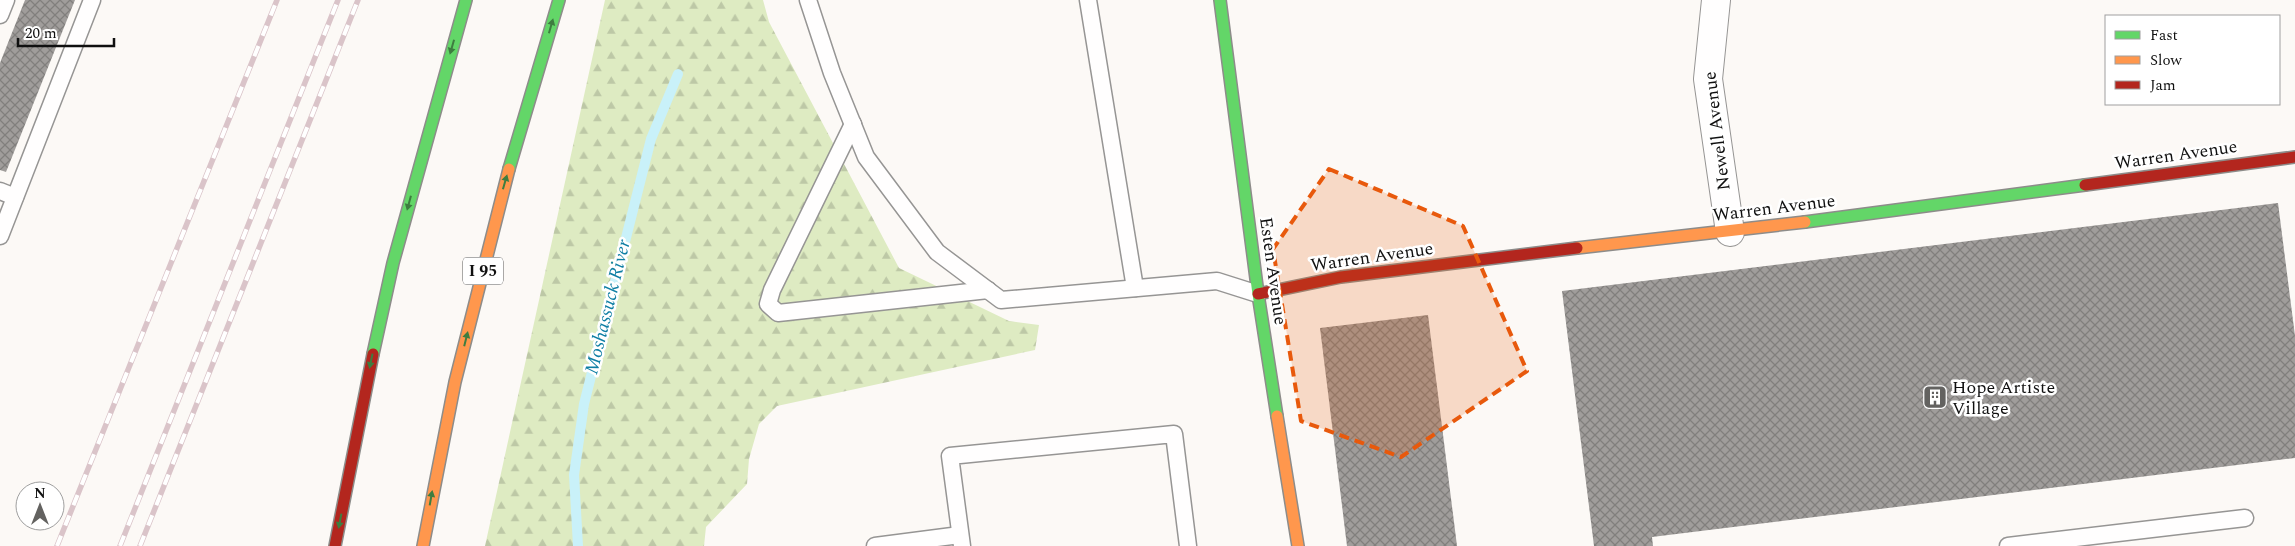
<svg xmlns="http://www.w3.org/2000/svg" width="2295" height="546" font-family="Spectral,serif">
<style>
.forest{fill:url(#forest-firs)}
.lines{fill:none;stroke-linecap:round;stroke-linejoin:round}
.stream{stroke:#c9f1f9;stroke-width:10}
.building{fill:url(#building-cross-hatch)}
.lane-casing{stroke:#969594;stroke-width:19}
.street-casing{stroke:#969594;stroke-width:30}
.fast-casing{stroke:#8d8c8a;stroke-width:14}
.slow-casing{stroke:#8d8c8a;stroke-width:14}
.jam-casing{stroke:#8d8c8a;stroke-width:14}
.lane{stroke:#fffefe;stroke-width:16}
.street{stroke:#fffefe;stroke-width:28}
.fast{stroke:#63d668;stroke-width:11}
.slow{stroke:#ff974d;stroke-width:11}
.jam{stroke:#b3261e;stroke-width:11}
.rail-casing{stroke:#dac4c9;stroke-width:5.5}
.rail{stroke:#fff;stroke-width:4;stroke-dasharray:11;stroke-linecap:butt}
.oneway{fill:#3e7d40}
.marked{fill:#e8590c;fill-opacity:0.2;stroke:#e8590c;stroke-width:4;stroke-dasharray:10 6;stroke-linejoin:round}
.labels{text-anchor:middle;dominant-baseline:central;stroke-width:5;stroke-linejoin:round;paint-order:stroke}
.shield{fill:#fff;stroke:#585858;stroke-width:1}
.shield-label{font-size:16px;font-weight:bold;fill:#101010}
.street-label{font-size:18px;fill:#101010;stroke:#fff}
.poi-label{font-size:18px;fill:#101010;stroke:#fff;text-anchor:start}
.water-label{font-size:19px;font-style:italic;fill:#0f7fa4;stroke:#fff}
</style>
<defs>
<pattern id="forest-firs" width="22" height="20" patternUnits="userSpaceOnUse" patternTransform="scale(1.25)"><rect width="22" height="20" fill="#deebc2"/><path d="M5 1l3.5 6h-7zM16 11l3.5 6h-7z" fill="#bdc8a6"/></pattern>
<pattern id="building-cross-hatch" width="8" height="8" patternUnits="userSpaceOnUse" patternTransform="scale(1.25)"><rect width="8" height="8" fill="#a09d9b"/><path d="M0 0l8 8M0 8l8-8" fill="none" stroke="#817f7d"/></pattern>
</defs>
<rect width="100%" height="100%" fill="#fcf9f6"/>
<!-- forest -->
<polygon class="forest" points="605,0 763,0 769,22 899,268 1009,321 1039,325 1035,350 777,406 759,424 749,459 747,484 706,527 704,546 485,546"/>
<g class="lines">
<!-- stream -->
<polyline class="stream" points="578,546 574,475 584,404 651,139 678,74"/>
</g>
<!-- building -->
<g class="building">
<polygon points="25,0 75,0 6,172 0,170 0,63"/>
<polygon points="2278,203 2295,336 2295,458 1652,537 1653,546 1594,546 1562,291"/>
<polygon points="1428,315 1457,546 1347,546 1320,328"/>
</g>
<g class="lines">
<!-- lane casing -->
<g class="lane-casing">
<g id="lane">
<polyline points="808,0 832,73 866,157 937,252 1001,300 1217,281 1258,294"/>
<polyline points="1088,0 1135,288"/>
<polyline points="0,15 6,0"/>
<polyline points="853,124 772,290 768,304 778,313 988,290"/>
<polyline points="0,191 15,197"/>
<polyline points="0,236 92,0"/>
<polyline points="875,546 960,535"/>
<polyline points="962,546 950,456 1174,434 1188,546"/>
<polyline points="2008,546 2245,518"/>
</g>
</g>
<!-- street casing -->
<g class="street-casing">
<polyline id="street" points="1716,0 1708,79 1730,232"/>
</g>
<!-- fast casing -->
<g class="fast-casing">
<g id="fast">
<polyline points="1220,0 1258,294 1277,416"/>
<polyline points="509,169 559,0"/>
<polyline points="1805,222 2085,185"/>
<polyline points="373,354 393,263 466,0"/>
</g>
</g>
<!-- slow casing -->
<g class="slow-casing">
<g id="slow">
<polyline points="1577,248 1805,222"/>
<polyline points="1277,416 1298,546"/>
<polyline points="423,546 455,382 509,169"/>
</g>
</g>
<!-- jam casing -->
<g class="jam-casing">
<g id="jam">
<polyline points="2085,185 2295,157"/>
<polyline points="1258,294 1341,277 1577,248"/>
<polyline points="335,546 373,354"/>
</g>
</g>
<!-- lane -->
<use href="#lane" class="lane"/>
<!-- street -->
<use href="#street" class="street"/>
<!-- fast -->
<use href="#fast" class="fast"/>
<!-- slow -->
<use href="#slow" class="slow"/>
<!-- jam -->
<use href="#jam" class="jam"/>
<!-- rail casing -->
<g class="rail-casing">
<g id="rail">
<polyline points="57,546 277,0"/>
<polyline points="120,546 338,0"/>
<polyline points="140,546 358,0"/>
</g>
</g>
<!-- rail -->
<use href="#rail" class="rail"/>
</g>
<!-- one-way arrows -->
<defs><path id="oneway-solid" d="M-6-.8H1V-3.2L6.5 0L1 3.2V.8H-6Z" transform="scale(1.25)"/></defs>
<g class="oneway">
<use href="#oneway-solid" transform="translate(551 26) rotate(-74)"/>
<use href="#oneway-solid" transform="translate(452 47) rotate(106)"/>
<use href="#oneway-solid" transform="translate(505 182) rotate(-74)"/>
<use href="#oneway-solid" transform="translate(409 203) rotate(105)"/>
<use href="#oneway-solid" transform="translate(466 339) rotate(-76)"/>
<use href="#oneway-solid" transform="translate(371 361) rotate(102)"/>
<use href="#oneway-solid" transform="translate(431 498) rotate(-80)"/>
<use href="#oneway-solid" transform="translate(340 521) rotate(101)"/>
</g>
<!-- marked area -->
<path class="marked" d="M1329,169L1463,226L1527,371L1401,457L1301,421L1273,249Z"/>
<!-- icons -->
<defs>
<g id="building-square" transform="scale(1.25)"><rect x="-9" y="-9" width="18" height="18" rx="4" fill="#636260" stroke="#fff"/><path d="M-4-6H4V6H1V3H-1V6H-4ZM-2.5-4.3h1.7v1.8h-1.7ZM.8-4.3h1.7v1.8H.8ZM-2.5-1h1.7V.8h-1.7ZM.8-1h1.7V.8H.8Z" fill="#fff"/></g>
</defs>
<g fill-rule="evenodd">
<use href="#building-square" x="1935" y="397"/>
</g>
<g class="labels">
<!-- shield labels -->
<rect class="shield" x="463" y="257.5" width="40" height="27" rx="4"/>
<g class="shield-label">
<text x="483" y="271">I 95</text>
</g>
<!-- street labels -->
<g class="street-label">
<text transform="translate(1717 131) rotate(-97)">Newell Avenue</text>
<text transform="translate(2176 155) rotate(-8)">Warren Avenue</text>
<text transform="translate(1774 208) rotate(-7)">Warren Avenue</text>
<text transform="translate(1372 257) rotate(-8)">Warren Avenue</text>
<text transform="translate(1273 271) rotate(82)">Esten Avenue</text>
</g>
<!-- poi labels -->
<g class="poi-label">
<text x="1952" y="387">Hope Artiste<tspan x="1952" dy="21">Village</tspan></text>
</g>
<!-- water labels -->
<g class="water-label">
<text transform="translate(608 307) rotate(-76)">Moshassuck River</text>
</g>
</g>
<!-- legend -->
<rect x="2105" y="15" width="175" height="90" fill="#ffffff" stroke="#9f9f9f"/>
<rect x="2115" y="31" width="25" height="8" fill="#63d668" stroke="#9f9f9f"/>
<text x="2150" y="40" font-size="15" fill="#101010">Fast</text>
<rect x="2115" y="56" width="25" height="8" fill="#ff974d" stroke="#9f9f9f"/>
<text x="2150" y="65" font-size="15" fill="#101010">Slow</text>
<rect x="2115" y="81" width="25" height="8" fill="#b3261e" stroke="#9f9f9f"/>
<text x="2150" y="90" font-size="15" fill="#101010">Jam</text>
<!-- north arrow -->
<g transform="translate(40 506)"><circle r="24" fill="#ffffff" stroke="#9f9f9f"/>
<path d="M0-4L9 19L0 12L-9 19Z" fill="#636260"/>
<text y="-8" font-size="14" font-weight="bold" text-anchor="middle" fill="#101010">N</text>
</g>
<!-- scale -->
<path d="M18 38v8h96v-8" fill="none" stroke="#101010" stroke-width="2.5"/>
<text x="25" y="38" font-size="15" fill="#101010" stroke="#ffffff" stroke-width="4" paint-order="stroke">20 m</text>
</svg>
